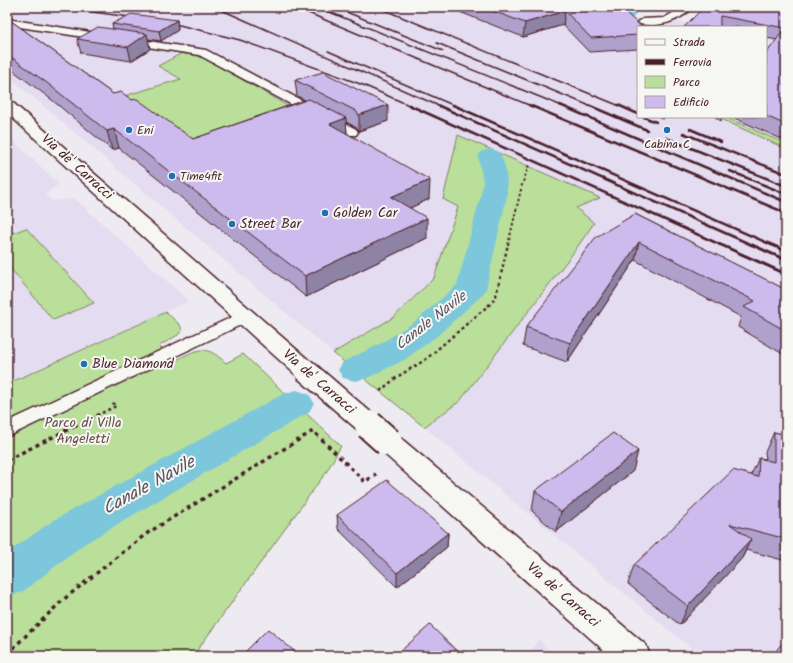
<svg xmlns="http://www.w3.org/2000/svg" width="793" height="663" font-family="Kalam,sans-serif">
<style>
.built{fill:#e4dcf0}
.green{fill:#b9df9a;stroke:#827f62}
.lines{fill:none;stroke-linecap:round;stroke-linejoin:round}
.canal{fill:#7bc7db;fill-rule:evenodd}
.lane-casing{stroke:#4a1f2b;stroke-width:3}
.secondary-casing{stroke:#4a1f2b;stroke-width:3}
.path-far2{stroke:#4a1f2b;stroke-width:2;stroke-dasharray:2.5 2.5;stroke-linecap:butt}
.path-far1{stroke:#4a1f2b;stroke-width:2.5;stroke-dasharray:3 3;stroke-linecap:butt}
.path{stroke:#4a1f2b;stroke-width:3.5;stroke-dasharray:4 4;stroke-linecap:butt}
.lane{fill:#f6f6f2;fill-rule:evenodd}
.secondary{fill:#f6f6f2;fill-rule:evenodd}
.rail-far2{stroke:#4a1f2b;stroke-width:1.5}
.rail-far1{stroke:#4a1f2b;stroke-width:2.5}
.rail{stroke:#4a1f2b;stroke-width:3}
.secondary-bridge-far1-casing{stroke:#4a1f2b;stroke-width:25;stroke-linecap:butt}
.secondary-bridge-casing{stroke:#4a1f2b;stroke-width:32;stroke-linecap:butt}
.secondary-bridge-far1{stroke:#f6f6f2;stroke-width:22}
.secondary-bridge{stroke:#f6f6f2;stroke-width:28}
.wall{fill:#afa1cb;stroke:#4a1f2b}
.shaded-wall{fill:#8f83a5;stroke:#4a1f2b}
.building{fill:#ccbbec;stroke:#4a1f2b}
.poi-dot{fill:#1f6fb2;stroke:#f6f6f2;stroke-width:1.5}
.labels{text-anchor:middle;dominant-baseline:central;stroke-width:4;stroke-linejoin:round;paint-order:stroke}
.far-poi-label{font-size:12px;fill:#4a1f2b;stroke:#f6f6f2;text-anchor:start}
.street-label{font-size:14px;fill:#4a1f2b;stroke:#f6f6f2}
.poi-label{font-size:14px;fill:#4a1f2b;stroke:#f6f6f2;text-anchor:start}
.park-label{font-size:14px;fill:#664f47;stroke:#f6f6f2}
.water-label{font-size:15px;font-style:italic;fill:#595160;stroke:#f6f6f2}
.near-water-label{font-size:18px;font-style:italic;fill:#595160;stroke:#f6f6f2}
</style>
<rect width="100%" height="100%" fill="#eeeaf1"/>
<filter id="ink" filterUnits="userSpaceOnUse"><feTurbulence type="fractalNoise" baseFrequency=".025" numOctaves="2"/><feDisplacementMap in="SourceGraphic" scale="8" xChannelSelector="R" yChannelSelector="G"/><feConvolveMatrix kernelMatrix="1 2 1 2 8 2 1 2 1" color-interpolation-filters="sRGB"/></filter>
<g filter="url(#ink)">
<!-- built -->
<g class="built">
<polygon points="7,7 604,7 638,27 638,117 766,117 766,27 657,27 675,21 689,24 786,7 786,656 700,656 424,427 460,401 593,223 575,209 600,198 458,207 434,278 394,317 333,353 7,75"/>
<polygon points="7,135 59,184 45,194 52,201 75,199 189,301 7,384"/>
<polygon points="538,639 556,656 529,656"/>
</g>
<!-- green -->
<g class="green">
<polygon points="182,53 200,55 298,112 187,150 111,100 181,79 158,66"/>
<polygon points="717,117 725,117 786,144 786,149"/>
<polygon points="458,135 600,198 576,208 594,223 573,253 460,401 424,427 333,353 394,317 434,278 458,207 443,199"/>
<polygon points="26,228 94,303 53,320 7,264 7,235"/>
<path d="M166,312L180,325L182,330L178,335L159,346L174,361C199,349 204,343 226,363L243,354L341,446L327,471L193,656H7V384Z"/>
</g>
<g class="lines">
<!-- canal -->
<g class="canal">
<polygon points="623,7 640,7 630,22 624,23 618,22 615,18"/>
<path d="M490,149L498,151C507,163 507,181 507,195L486,289L482,295L438,335L404,360L367,378L355,381L343,378L338,370L343,362L380,344L416,321L457,285L481,195L483,181L478,156L482,151Z"/>
<polygon points="296,390 309,394 314,403 309,412 84,544 22,592 7,597 7,553 54,520 283,394"/>
</g>
<!-- lane casing -->
<g class="lane-casing">
<g id="lane">
<path d="M683,7H693C681,21 658,28 640,24L638,22L643,19L664,18Z"/>
<polygon points="7,19 206,50 356,129 358,132 356,135 348,135 199,55 7,25"/>
<polygon points="245,311 251,312 253,316 251,320 7,437 7,422"/>
</g>
</g>
<!-- secondary casing -->
<g class="secondary-casing">
<g id="secondary">
<polygon points="7,101 12,102 312,363 316,369 312,375 304,377 296,375 7,113"/>
<polygon points="388,432 397,435 646,645 650,656 610,656 379,449 375,442 379,435"/>
</g>
</g>
<!-- path-far2 -->
<polyline class="path-far2" points="508,245 522,185 529,165"/>
<!-- path-far1 -->
<g class="path-far1">
<polyline points="380,391 397,377 425,360 490,304 496,296 508,244"/>
<polyline points="75,426 116,406 113,403"/>
</g>
<!-- path -->
<g class="path">
<polyline points="7,460 77,425"/>
<polyline points="7,654 64,599 146,534 313,431 365,482 376,474"/>
</g>
<!-- lane -->
<use href="#lane" class="lane"/>
<!-- secondary -->
<use href="#secondary" class="secondary"/>
<!-- rail-far2 -->
<g class="rail-far2">
<polyline points="56,7 137,18"/>
<polyline points="215,7 439,106"/>
<polyline points="294,7 531,106"/>
<polyline points="317,7 562,106"/>
<polyline points="334,7 443,51"/>
<polyline points="377,7 620,106"/>
<polyline points="167,22 240,40 363,85 411,106"/>
<polyline points="437,43 590,106"/>
<polyline points="328,51 455,106"/>
</g>
<!-- rail-far1 -->
<g class="rail-far1">
<polyline points="409,105 721,245"/>
<polyline points="437,105 752,245"/>
<polyline points="453,105 772,245"/>
<polyline points="529,105 786,213"/>
<polyline points="560,105 786,202"/>
<polyline points="588,105 647,130"/>
<polyline points="618,105 638,114"/>
<polyline points="644,117 656,122"/>
<polyline points="660,117 663,118"/>
<polyline points="690,129 721,142"/>
<polyline points="683,133 786,174"/>
<polyline points="666,138 786,186"/>
<polyline points="730,171 786,194"/>
</g>
<!-- rail -->
<g class="rail">
<polyline points="719,244 786,274"/>
<polyline points="750,244 786,260"/>
<polyline points="770,244 786,251"/>
</g>
<!-- secondary-bridge-far1 casing -->
<g class="secondary-bridge-far1-casing">
<polyline id="secondary-bridge-far1" points="304,369 370,426"/>
</g>
<!-- secondary-bridge casing -->
<g class="secondary-bridge-casing">
<polyline id="secondary-bridge" points="369,425 388,442"/>
</g>
<!-- secondary-bridge-far1 -->
<use href="#secondary-bridge-far1" class="secondary-bridge-far1"/>
<!-- secondary-bridge -->
<use href="#secondary-bridge" class="secondary-bridge"/>
</g>
<!-- wall -->
<g class="wall">
<polygon points="447,7 619,7 638,27 638,49 589,52 563,25 523,37"/>
<polygon points="699,7 786,7 786,141 732,117 766,117 766,54 777,40 766,38 766,27 684,27 704,8"/>
<polygon points="7,18 113,94 132,100 193,139 305,100 297,96 295,80 388,121 359,131 357,128 346,122 347,133 429,199 410,208 427,238 306,297 119,148 112,150 52,100 7,66"/>
<polygon points="177,20 178,30 161,41 148,39 150,49 131,61 81,53 77,39 113,29 112,24"/>
<polygon points="715,117 722,117 721,121"/>
<polygon points="635,214 786,290 786,356 738,327 741,317 635,260 567,362 523,346 526,327"/>
<polygon points="774,432 786,435 786,561 746,550 742,558 680,625 628,584 634,565 751,475 759,458 766,459 765,452"/>
<polygon points="633,471 556,532 532,511 535,491"/>
<polygon points="337,515 448,533 447,547 397,587 338,529"/>
</g>
<!-- shaded-wall -->
<g class="shaded-wall">
<polygon points="565,11 563,25 523,37 525,23"/>
<polygon points="177,20 178,30 161,41 159,31"/>
<polygon points="147,34 150,49 131,61 128,47"/>
<polygon points="388,105 388,121 359,131 359,115"/>
<polygon points="346,118 347,136 330,124"/>
<polygon points="114,129 119,148 112,150 107,131"/>
<polygon points="430,180 429,199 391,217 391,197"/>
<polygon points="427,218 427,238 306,297 305,276"/>
<polygon points="639,242 635,260 567,362 570,343"/>
<polygon points="638,451 633,471 556,532 561,512"/>
<polygon points="448,533 447,547 397,587 397,573"/>
<polygon points="751,539 742,558 680,625 688,606"/>
</g>
<!-- building -->
<g class="building">
<polygon points="482,7 619,7 642,27 638,27 638,35 591,38 565,11 525,23"/>
<polygon points="704,7 786,7 786,125 766,116 766,54 785,28 720,16 720,27 684,27"/>
<polygon points="131,14 177,20 159,31 112,24"/>
<polygon points="7,18 113,94 121,92 132,100 137,99 193,139 309,99 346,118 330,124 430,180 391,197 427,218 305,276 114,129 107,131 47,83 7,54"/>
<polygon points="98,27 147,34 128,47 77,39"/>
<polygon points="323,72 388,105 359,115 356,111 295,80"/>
<polygon points="635,214 771,282 786,290 786,331 744,307 755,301 639,242 570,343 526,327 596,237"/>
<polygon points="774,432 786,435 786,539 730,524 751,539 688,606 634,565 733,470 758,477 759,458 774,462"/>
<polygon points="613,433 638,451 561,512 535,491"/>
<polygon points="387,480 448,533 397,573 337,515"/>
<polygon points="430,625 462,656 395,656"/>
<polygon points="268,629 300,656 241,656"/>
<polygon points="786,638 786,656 772,656"/>
</g>
</g>
<!-- markers -->
<g class="poi-dot">
<circle cx="129" cy="130" r="4"/>
<circle cx="667" cy="130" r="4"/>
<circle cx="172" cy="176" r="4"/>
<circle cx="325" cy="213" r="4"/>
<circle cx="232" cy="224" r="4"/>
<circle cx="84" cy="364" r="4"/>
</g>
<g class="labels">
<!-- far-poi labels -->
<g class="far-poi-label">
<text x="137" y="130">Eni</text>
<text x="667" y="144" text-anchor="middle">Cabina C</text>
<text x="180" y="176">Time4fit</text>
</g>
<!-- street labels -->
<g class="street-label">
<text transform="translate(77 167) rotate(42)">Via de' Carracci</text>
<text transform="translate(319 382) rotate(41)">Via de' Carracci</text>
<text transform="translate(563 595) rotate(41)">Via de' Carracci</text>
</g>
<!-- poi labels -->
<g class="poi-label">
<text x="333" y="213">Golden Car</text>
<text x="240" y="224">Street Bar</text>
<text x="92" y="364">Blue Diamond</text>
</g>
<!-- park labels -->
<g class="park-label">
<text x="83" y="423">Parco di Villa<tspan x="83" dy="16">Angeletti</tspan></text>
</g>
<!-- water labels -->
<g class="water-label">
<text transform="translate(431 321) rotate(-38)">Canale Navile</text>
</g>
<!-- near-water labels -->
<g class="near-water-label">
<text transform="translate(149 486) rotate(-29)">Canale Navile</text>
</g>
</g>
<!-- margin -->
<rect width="793" height="663" fill="none" stroke="#f6f6f2" stroke-width="24"/>
<rect x="12" y="12" width="769" height="639" fill="none" stroke="#4a1f2b" stroke-width="1.5" filter="url(#ink)"/>
<!-- legend -->
<rect x="637" y="26" width="130" height="92" fill="#f6f6f2" stroke="#b1a0a2"/>
<rect x="645" y="39" width="20" height="6" fill="#f6f6f2" stroke="#b1a0a2"/>
<text x="673" y="46" font-size="12" fill="#4a1f2b">Strada</text>
<rect x="645" y="59" width="20" height="6" fill="#4a1f2b" stroke="#b1a0a2"/>
<text x="673" y="66" font-size="12" fill="#4a1f2b">Ferrovia</text>
<rect x="645" y="76" width="20" height="12" fill="#b9df9a" stroke="#b1a0a2"/>
<text x="673" y="86" font-size="12" fill="#4a1f2b">Parco</text>
<rect x="645" y="96" width="20" height="12" fill="#ccbbec" stroke="#b1a0a2"/>
<text x="673" y="106" font-size="12" fill="#4a1f2b">Edificio</text>
</svg>
